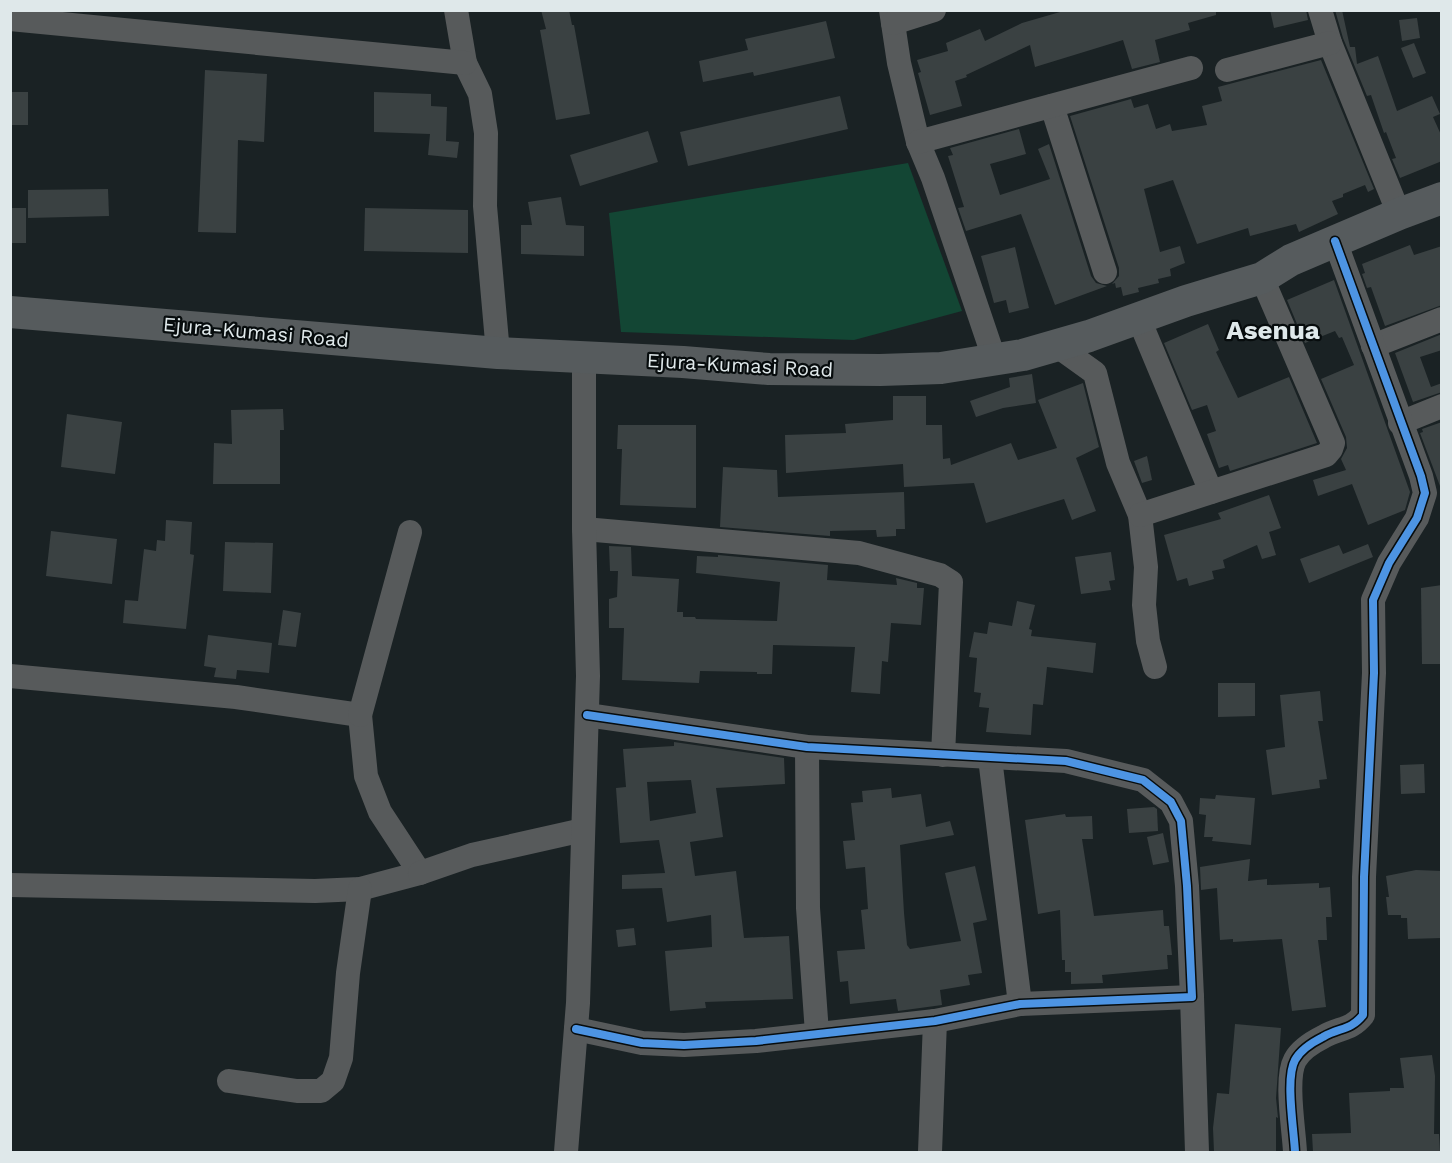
<svg xmlns="http://www.w3.org/2000/svg" width="1452" height="1163" font-family="'Work Sans',sans-serif">
<style>
.green{fill:#134634}
.building{fill:#3a4142;fill-rule:evenodd}
.lines{fill:none;stroke-linecap:round;stroke-linejoin:round}
.minor{stroke:#575a5b;stroke-width:24}
.major{stroke:#565b5d;stroke-width:32}
.cycleway-casing{stroke:#070c0d;stroke-width:11}
.cycleway{stroke:#4d94e3;stroke-width:8}
.labels{text-anchor:middle;dominant-baseline:central;stroke-width:4.5;stroke-linejoin:round;paint-order:stroke}
.street-label{font-size:20px;fill:#dfe8ea;stroke:#070c0d}
.district-label{font-size:26px;font-weight:bold;fill:#dfe8ea;stroke:#070c0d}
</style>
<rect width="100%" height="100%" fill="#1a2224"/>
<!-- green -->
<polygon class="green" points="908,163 962,311 854,340 621,332 609,213"/>
<!-- building -->
<g class="building">
<polygon points="541,10 569,10 572,25 574,25 590,114 556,120 540,30 546,29"/>
<polygon points="1067,10 1216,10 1216,15 1188,23 1190,30 1155,40 1160,62 1132,69 1123,40 1035,67 1030,45 966,75 967,77 955,81 962,106 930,115 918,73 921,72 917,60 948,51 946,43 980,29 985,41 1022,23"/>
<polygon points="1270,10 1306,10 1308,20 1274,28"/>
<polygon points="1335,10 1342,10 1350,47 1355,47 1357,64 1378,56 1397,111 1432,96 1440,114 1433,117 1442,137 1442,161 1400,178 1392,159 1396,158 1386,132 1384,133 1371,95 1367,96 1343,38"/>
<polygon points="1417,18 1420,38 1402,41 1399,20"/>
<polygon points="826,21 835,58 754,76 753,72 703,82 699,61 748,50 745,39"/>
<polygon points="1414,43 1426,73 1413,78 1401,48"/>
<polygon points="1321,60 1374,189 1368,192 1365,185 1343,194 1343,197 1332,201 1338,214 1299,232 1296,224 1250,236 1248,228 1197,244 1173,180 1144,189 1160,252 1180,246 1185,263 1170,269 1171,276 1158,279 1159,283 1138,288 1139,292 1123,296 1121,287 1116,288 1115,283 1112,284 1119,276 1119,268 1070,116 1131,99 1134,108 1148,104 1156,129 1170,124 1172,131 1207,125 1202,106 1222,101 1218,87"/>
<polygon points="205,70 267,74 264,142 238,140 236,233 198,232"/>
<rect x="10" y="92" width="18" height="33"/>
<polygon points="374,92 431,94 431,106 447,107 446,141 459,142 457,158 428,155 430,134 374,132"/>
<polygon points="840,96 848,129 688,166 680,132"/>
<polygon points="1019,129 1026,154 990,164 1000,195 1050,179 1038,149 1049,144 1091,276 1096,283 1107,286 1055,305 1021,214 966,231 958,208 964,207 948,156 953,155 950,148"/>
<polygon points="648,131 658,162 580,186 570,155"/>
<polygon points="108,189 109,216 28,218 28,190"/>
<polygon points="561,197 566,225 584,226 584,256 521,254 521,225 532,225 528,202"/>
<rect x="10" y="208" width="16" height="35"/>
<polygon points="365,208 468,210 468,253 364,251"/>
<polygon points="1410,245 1414,255 1442,246 1442,305 1385,326 1371,287 1367,288 1362,274 1365,273 1362,264"/>
<polygon points="1015,247 1029,308 1009,313 1006,300 994,303 981,256"/>
<polygon points="1334,280 1410,492 1405,510 1368,525 1352,484 1318,496 1313,480 1346,470 1341,459 1347,448 1346,437 1321,379 1354,365 1342,337 1339,338 1335,331 1305,343 1287,300"/>
<polygon points="1208,324 1219,350 1216,352 1238,398 1289,377 1317,443 1230,471 1228,465 1219,468 1207,434 1216,431 1207,405 1192,410 1164,343"/>
<polygon points="1442,334 1442,350 1420,357 1431,387 1442,383 1442,392 1413,402 1395,353"/>
<polygon points="1032,374 1036,403 1003,408 976,417 970,401 1010,387 1009,378"/>
<polygon points="1083,383 1099,447 1076,458 1096,511 1072,520 1064,499 986,523 974,483 904,487 903,464 786,473 785,435 846,433 845,424 893,420 893,396 926,396 926,425 942,425 943,459 950,458 951,465 1011,443 1018,460 1057,448 1038,400"/>
<polygon points="283,409 284,430 280,430 280,484 213,484 214,443 232,444 231,410"/>
<polygon points="67,414 122,422 115,474 61,467"/>
<polygon points="1442,422 1442,486 1440,486 1420,433 1423,432 1422,429"/>
<polygon points="618,425 696,425 696,508 620,505 622,449 617,449"/>
<polygon points="1147,456 1152,480 1142,483 1134,461"/>
<polygon points="723,467 777,470 778,497 904,492 905,529 896,529 896,536 877,537 876,530 830,531 830,536 720,527"/>
<polygon points="1269,495 1281,528 1269,532 1276,555 1262,559 1257,545 1223,560 1225,568 1212,571 1214,579 1189,586 1187,578 1177,581 1164,535 1221,519 1218,513"/>
<polygon points="166,520 192,522 190,554 194,555 186,629 123,623 125,600 138,601 144,549 156,551 157,540 165,541"/>
<polygon points="51,531 117,539 112,584 46,576"/>
<polygon points="225,542 273,543 271,593 223,591"/>
<polygon points="1368,544 1373,557 1309,583 1300,559 1339,545 1343,554"/>
<polygon points="609,546 631,547 632,576 679,579 677,612 683,612 683,617 695,617 696,619 777,621 780,582 696,573 697,556 718,557 718,555 828,565 827,580 897,585 896,578 917,583 917,588 924,588 921,625 891,623 888,662 882,661 880,694 851,692 855,647 773,645 772,674 757,674 757,672 700,671 699,683 622,680 624,628 609,628 609,599 617,597 618,571 610,571"/>
<polygon points="1111,552 1115,580 1109,581 1111,590 1081,594 1075,557"/>
<polygon points="1442,585 1442,664 1422,664 1421,588"/>
<polygon points="1017,601 1035,605 1029,629 1032,630 1031,636 1096,643 1093,673 1047,667 1043,705 1033,704 1031,735 986,732 989,708 979,707 981,693 974,692 977,658 969,657 974,632 987,634 989,622 1012,626"/>
<polygon points="283,610 301,613 296,647 278,645"/>
<polygon points="208,635 272,643 269,673 237,670 236,679 214,677 216,668 204,666"/>
<polygon points="1218,683 1255,683 1255,716 1218,717"/>
<polygon points="1320,691 1323,721 1318,721 1327,779 1319,780 1320,788 1272,795 1266,750 1285,747 1280,695"/>
<path d="M674,742L784,758L785,784L716,788L723,837L690,842L695,876L736,871L744,938L789,936L793,999L705,1002L706,1008L670,1011L665,951L712,947L711,915L667,922L662,888L622,889V875L665,873L659,840L620,843L616,788L626,787L623,749L674,746ZM691,780L696,813L650,821L647,782Z"/>
<polygon points="1424,764 1425,793 1401,794 1400,765"/>
<polygon points="891,788 892,798 921,794 926,827 950,821 954,835 900,845 904,913 907,945 910,949 961,941 945,873 975,866 987,920 973,923 982,973 968,975 970,985 940,990 942,1005 898,1011 896,999 850,1004 848,981 840,982 837,951 865,949 861,910 868,909 865,867 846,869 843,841 855,840 851,803 863,802 862,791"/>
<polygon points="1216,795 1255,798 1251,845 1212,841 1213,837 1204,837 1206,815 1199,814 1200,798 1215,799"/>
<polygon points="1154,807 1157,809 1158,831 1129,833 1127,809"/>
<polygon points="1065,814 1066,817 1092,816 1093,839 1082,839 1094,916 1163,910 1164,926 1169,926 1172,955 1167,955 1168,969 1102,975 1103,983 1071,984 1071,972 1065,972 1065,960 1062,960 1060,910 1038,914 1025,820"/>
<polygon points="1163,833 1169,862 1153,865 1147,837"/>
<polygon points="1250,859 1248,881 1267,879 1267,885 1319,883 1319,888 1330,887 1332,917 1326,917 1327,940 1318,940 1326,1007 1292,1011 1282,939 1233,942 1233,939 1220,940 1217,888 1201,890 1200,867"/>
<polygon points="1416,870 1442,871 1442,938 1408,939 1407,918 1401,918 1401,915 1388,915 1386,897 1389,897 1386,876"/>
<polygon points="634,928 636,945 618,947 616,930"/>
<polygon points="1235,1024 1281,1028 1276,1098 1278,1118 1276,1117 1276,1152 1214,1152 1213,1128 1217,1093 1229,1094"/>
<polygon points="1432,1055 1435,1076 1434,1134 1439,1134 1440,1152 1313,1152 1312,1134 1351,1133 1349,1093 1390,1091 1390,1088 1404,1088 1400,1058"/>
</g>
<g class="lines">
<!-- minor -->
<g class="minor">
<polyline points="456,10 465,63 480,94 486,133 485,206 498,353"/>
<polyline points="891,10 899,63 918,142 933,178 995,361"/>
<polyline points="1320,10 1330,43 1399,214"/>
<polyline points="10,19 465,63"/>
<polyline points="893,23 934,10"/>
<polyline points="1227,70 1330,43"/>
<polyline points="1052,106 1105,272"/>
<polyline points="918,142 1191,68"/>
<polyline points="1139,319 1211,492"/>
<polyline points="1056,345 1095,373 1118,463 1140,515 1146,567 1144,605 1148,641 1155,667"/>
<polyline points="1373,346 1442,319"/>
<polyline points="1400,423 1442,406"/>
<polyline points="1140,515 1326,455 1331,449 1333,443 1262,278"/>
<polyline points="584,529 859,553 940,575 951,582 943,755"/>
<polyline points="10,676 236,697 360,715 366,776 380,812 420,873 360,889 315,891 10,885"/>
<polyline points="360,715 410,532"/>
<polyline points="807,747 808,908 817,1033"/>
<polyline points="990,758 1020,1004"/>
<polyline points="420,873 472,855 583,830"/>
<polyline points="1192,997 1197,1152"/>
<polyline points="576,1029 642,1043 684,1045 756,1041 935,1021 1020,1004 1192,997 1187,886 1181,821 1171,802 1143,780 1066,761 807,747 587,715"/>
<polyline points="229,1081 297,1091 321,1091 333,1081 341,1058 348,973 360,889"/>
<polyline points="566,1152 578,1003 588,676 584,529 584,357"/>
<polyline points="930,1152 935,1021"/>
<path d="M1295,1152C1294,1130 1285,1078 1295,1060C1301,1049 1313,1042 1323,1037C1340,1027 1350,1031 1363,1015L1364,877L1374,673L1373,600L1389,563L1417,518L1425,493L1421,476L1335,241"/>
</g>
<!-- major -->
<polyline class="major" points="10,312 498,353 683,362 769,369 880,370 941,368 1023,355 1089,336 1186,301 1262,278 1291,260 1399,214 1442,198"/>
<!-- cycleway casing -->
<g class="cycleway-casing">
<g id="cycleway">
<polyline points="576,1029 642,1043 684,1045 756,1041 935,1021 1020,1004 1192,997 1187,886 1181,821 1171,802 1143,780 1066,761 807,747 587,715"/>
<path d="M1295,1152C1294,1130 1285,1078 1295,1060C1301,1049 1313,1042 1323,1037C1340,1027 1350,1031 1363,1015L1364,877L1374,673L1373,600L1389,563L1417,518L1425,493L1421,476L1335,241"/>
</g>
</g>
<!-- cycleway -->
<use href="#cycleway" class="cycleway"/>
</g>
<g class="labels">
<!-- street labels -->
<g class="street-label">
<text transform="translate(256 332) rotate(5)">Ejura-Kumasi Road</text>
<text transform="translate(740 365) rotate(3)">Ejura-Kumasi Road</text>
</g>
<!-- district labels -->
<g class="district-label">
<text x="1273" y="330">Asenua</text>
</g>
</g>
<!-- border -->
<rect width="1452" height="1163" fill="none" stroke="#dfe8ea" stroke-width="24"/>
</svg>
